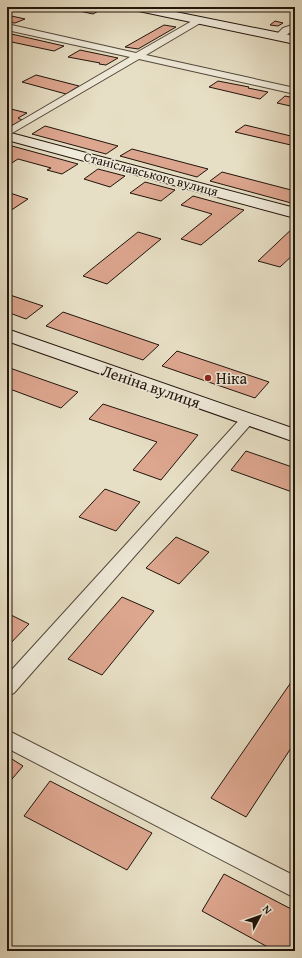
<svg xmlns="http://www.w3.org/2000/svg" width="302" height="958" font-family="'Gentium Book Plus',serif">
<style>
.building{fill:#dda68f;stroke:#21140c}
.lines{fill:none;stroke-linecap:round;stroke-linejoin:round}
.street-casing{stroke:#52473a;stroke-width:2}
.secondary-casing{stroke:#21140c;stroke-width:2}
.street{fill:#efead9;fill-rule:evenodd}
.secondary{fill:#efead9;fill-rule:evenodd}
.poi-dot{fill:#8f2418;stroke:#efead9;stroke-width:1.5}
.labels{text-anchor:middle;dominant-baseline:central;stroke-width:3;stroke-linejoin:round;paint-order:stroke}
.far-street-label{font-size:13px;fill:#21140c;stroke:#efead9}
.poi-label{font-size:16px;fill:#21140c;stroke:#efead9;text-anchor:start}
.street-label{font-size:16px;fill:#21140c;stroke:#efead9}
</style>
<rect width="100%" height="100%" fill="#e7dfc5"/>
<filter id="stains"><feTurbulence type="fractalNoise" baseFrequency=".005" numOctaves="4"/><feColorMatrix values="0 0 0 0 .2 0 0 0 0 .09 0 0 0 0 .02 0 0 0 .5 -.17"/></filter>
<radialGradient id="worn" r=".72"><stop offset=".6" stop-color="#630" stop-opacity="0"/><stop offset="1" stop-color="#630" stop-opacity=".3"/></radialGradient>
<!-- building -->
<g class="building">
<polygon points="73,7 91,7 102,9 93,14 70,9"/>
<polygon points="7,15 25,19 15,23 7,22"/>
<polygon points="275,21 283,23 278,26 270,25"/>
<polygon points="164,25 176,27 138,49 125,47"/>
<polygon points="7,33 64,46 54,51 7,41"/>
<polygon points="80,50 118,58 106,65 99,64 100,63 68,57"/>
<polygon points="36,75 79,86 66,94 22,82"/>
<polygon points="218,81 249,87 248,88 268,92 260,99 209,87"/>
<polygon points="285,96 295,98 295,107 277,103"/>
<polygon points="7,108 27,113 18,118 22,120 7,128"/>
<polygon points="245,125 295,137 295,146 235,132"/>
<polygon points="45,126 118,146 106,154 32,134"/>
<polygon points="12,146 78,164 62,174 47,170 51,168 18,159 7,166 7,149"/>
<polygon points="132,149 208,169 197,177 120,156"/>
<polygon points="98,169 125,176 110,187 84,179"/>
<polygon points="222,172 295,191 295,204 210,181"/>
<polygon points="145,182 175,190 161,201 130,193"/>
<polygon points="10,193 28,199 7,213 7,195"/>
<polygon points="193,196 244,210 201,245 181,239 212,214 181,205"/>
<polygon points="295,226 295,253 280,267 258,261"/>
<polygon points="138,232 161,239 107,284 83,276"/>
<polygon points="7,294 43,306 26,319 7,312"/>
<polygon points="63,312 159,345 143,360 46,326"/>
<polygon points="177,351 269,382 255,398 162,366"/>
<polygon points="7,367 78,392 61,408 7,388"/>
<polygon points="103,404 198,435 161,480 133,470 157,442 89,419"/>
<polygon points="246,451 295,468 295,493 231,470"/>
<polygon points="105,489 140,502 116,531 79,517"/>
<polygon points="176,537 209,552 179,584 146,568"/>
<polygon points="122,597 154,611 102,675 68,659"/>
<polygon points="7,613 29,624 7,647"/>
<polygon points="294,678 295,742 246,817 211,798"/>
<polygon points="7,756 23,766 7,785"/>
<polygon points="50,781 152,833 127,870 24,816"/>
<polygon points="224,874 295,911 295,951 275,951 202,911"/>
</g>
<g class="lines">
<!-- street casing -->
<g class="street-casing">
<g id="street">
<polygon points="199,17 203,20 202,22 146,55 295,88 295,94 139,59 7,136 7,129 130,57 7,30 7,24 136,53"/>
<path d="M295,24V30C289,32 285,37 279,39L275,36L283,28Z"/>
<polygon points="247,415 252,417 255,420 252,423 14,693 7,696 7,675 242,417"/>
<polygon points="7,730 295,876 295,898 7,748"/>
</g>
</g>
<!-- secondary casing -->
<g class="secondary-casing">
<g id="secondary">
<polygon points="128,7 151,7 295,36 295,44 134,10"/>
<polygon points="7,132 295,208 295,218 7,140"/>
<polygon points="7,329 295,429 295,442 7,341"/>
</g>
</g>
<!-- street -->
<use href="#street" class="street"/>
<!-- secondary -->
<use href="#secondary" class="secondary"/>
</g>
<!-- markers -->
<circle class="poi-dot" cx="208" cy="378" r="4"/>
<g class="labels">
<!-- far-street labels -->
<g class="far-street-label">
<text transform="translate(151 174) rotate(15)">Станіславського вулиця</text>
</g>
<!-- poi labels -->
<g class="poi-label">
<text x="216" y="378">Ніка</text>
</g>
<!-- street labels -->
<g class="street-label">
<text transform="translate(151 386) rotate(19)">Леніна вулиця</text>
</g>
</g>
<!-- margin -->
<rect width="302" height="958" fill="none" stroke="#e7dfc5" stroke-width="24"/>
<rect x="8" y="8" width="286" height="942" fill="none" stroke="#21140c" stroke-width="2"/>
<rect x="12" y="12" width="278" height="934" fill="none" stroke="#21140c"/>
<!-- north arrow -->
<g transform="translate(260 916) rotate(49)" stroke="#efead9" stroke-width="3" paint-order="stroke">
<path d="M0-3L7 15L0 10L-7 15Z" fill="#21140c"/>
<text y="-6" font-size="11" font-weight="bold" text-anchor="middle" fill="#21140c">N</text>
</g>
<rect width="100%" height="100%" filter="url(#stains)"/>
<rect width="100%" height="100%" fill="url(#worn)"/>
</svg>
